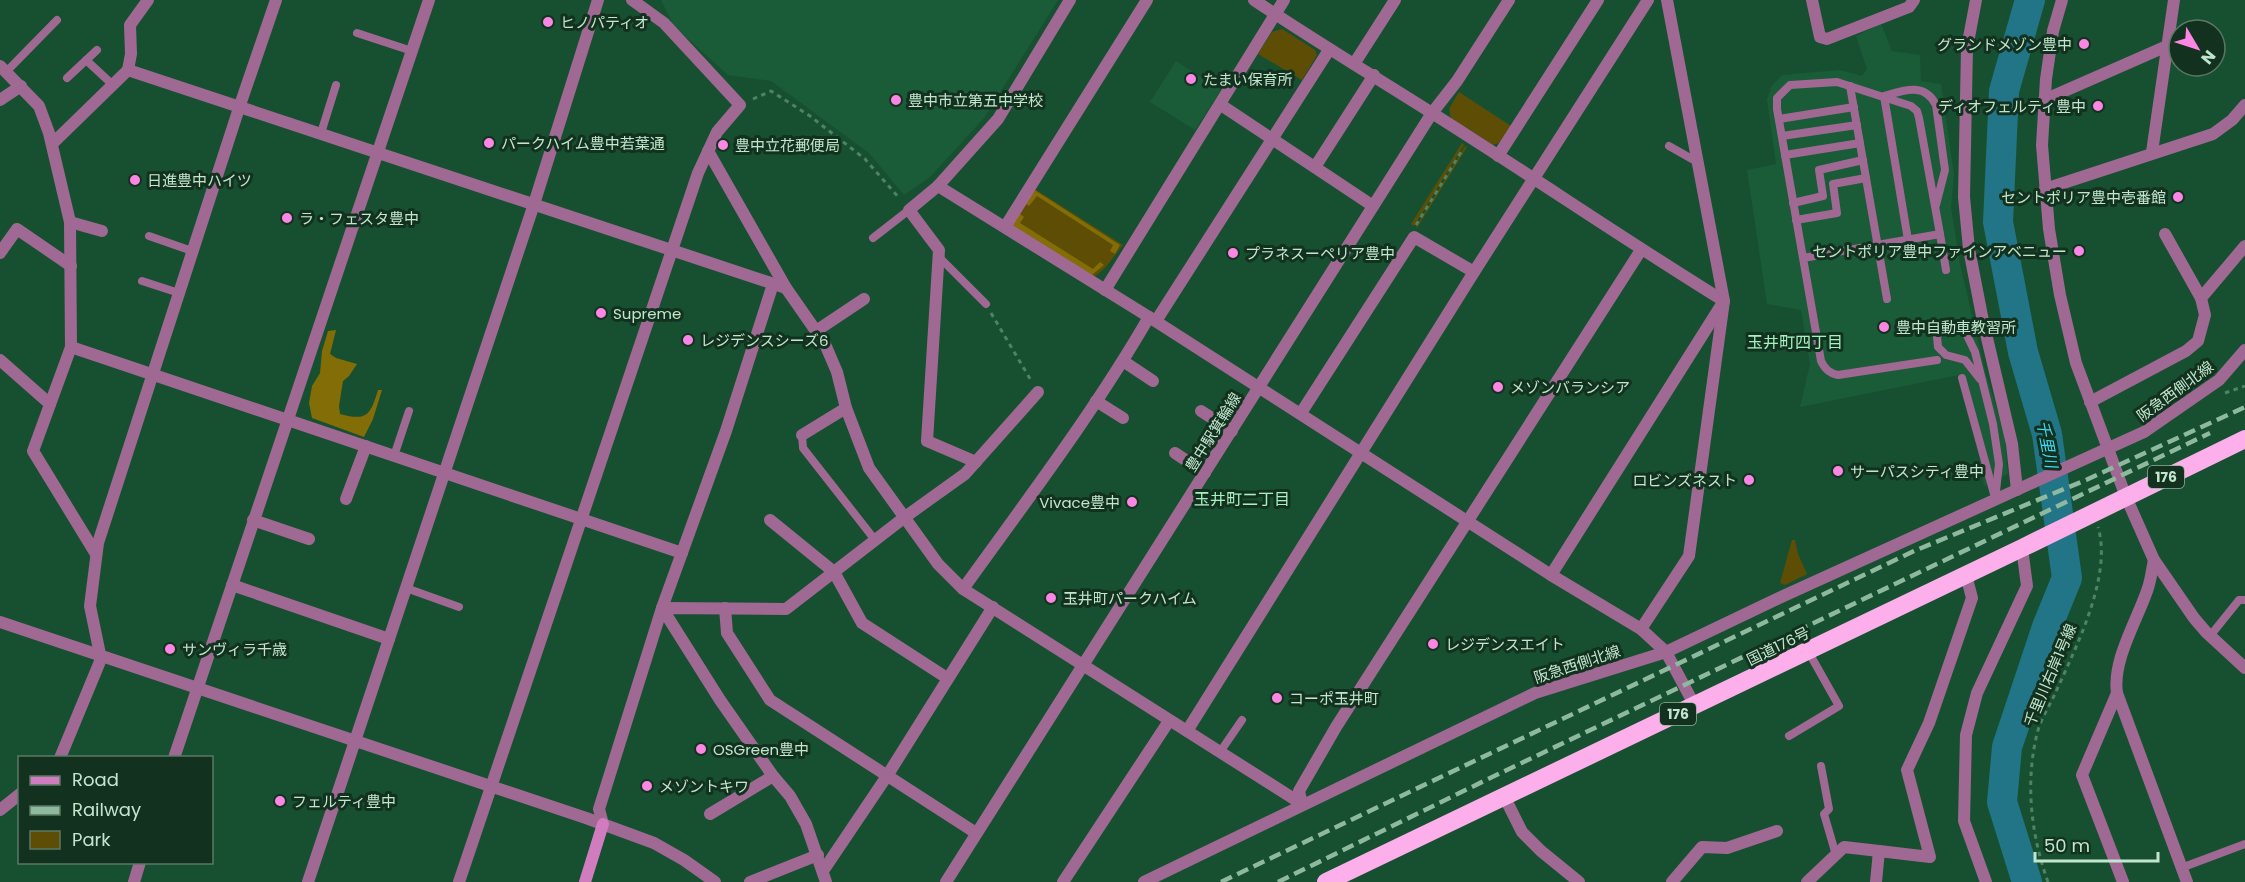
<svg xmlns="http://www.w3.org/2000/svg" width="2245" height="882" font-family="Poppins,'Noto Sans JP',sans-serif">
<style>
.built{fill:#1a5b38}
.green{fill:#5e4e05}
.forest{fill:#826d06}
.lines{fill:none;stroke-linecap:round;stroke-linejoin:round}
.river{stroke:#217587;stroke-width:30}
.path{stroke:#508265;stroke-width:3;stroke-dasharray:4.5 4.5;stroke-linecap:butt}
.lane{stroke:#9f6993;stroke-width:8}
.street{stroke:#9f6993;stroke-width:12}
.secondary{stroke:#d07cbe;stroke-width:12}
.highway{stroke:#fcafea;stroke-width:18}
.rail{stroke:#8fb99e;stroke-width:4.5;stroke-dasharray:12 6;stroke-linecap:butt}
.poi-dot{fill:#fc86e4;stroke:#13311f;stroke-width:2}
.labels{text-anchor:middle;dominant-baseline:central;stroke-width:6;stroke-linejoin:round;paint-order:stroke}
.shield{fill:#13311f;stroke:#8eb099;stroke-width:1.5}
.shield-label{font-size:14px;font-weight:bold;fill:#c2e6cd}
.poi-label{font-size:15px;fill:#c2e6cd;stroke:#13311f;text-anchor:start}
.street-label{font-size:15px;fill:#c2e6cd;stroke:#13311f}
.neighbourhood-label{font-size:16px;fill:#a5f0bf;stroke:#13311f}
.water-label{font-size:16px;font-style:italic;fill:#3edbfc;stroke:#13311f}
</style>
<rect width="100%" height="100%" fill="#175030"/>
<!-- built -->
<g class="built">
<polygon points="661,0 1058,0 984,118 930,177 904,195 869,153 771,81 728,75 674,26"/>
<polygon points="1881,24 1892,51 1920,55 1921,81 1941,84 1954,174 1951,207 1960,264 1986,374 2004,432 2008,474 1984,486 1978,444 1959,375 1800,407 1810,364 1801,310 1767,304 1747,170 1776,164 1767,100 1771,87 1782,75 1840,70 1862,76 1867,69 1856,36"/>
<polygon points="1176,61 1221,90 1195,130 1150,102"/>
</g>
<!-- green -->
<g class="green">
<polygon points="1282,29 1315,50 1317,55 1302,80 1258,54 1272,32"/>
<polygon points="1459,92 1511,126 1499,143 1493,145 1451,118 1449,109"/>
<polygon points="1462,143 1464,145 1414,226 1411,224"/>
<polygon points="1465,146 1467,147 1417,228 1416,227"/>
<polygon points="1033,188 1123,245 1105,268 1093,278 1011,228"/>
<polygon points="1792,540 1795,540 1798,554 1807,574 1785,585 1780,583"/>
</g>
<!-- forest -->
<g class="forest">
<polygon points="1033,189 1120,245 1115,254 1110,251 1113,245 1037,196 1029,206 1025,203"/>
<polygon points="1019,213 1024,217 1020,223 1093,269 1100,262 1104,265 1092,275 1013,228 1013,223"/>
<path d="M336,330L330,354L336,358L357,364L349,376L343,381L339,406L340,414C367,421 370,416 378,390H382L373,419L364,437L312,418L309,403L312,386L320,373L322,351L328,331Z"/>
</g>
<g class="lines">
<!-- river -->
<polyline class="river" points="2027,882 2002,802 2007,747 2047,627 2067,578 2047,434 2023,352 1998,222 2004,91 2030,0"/>
<!-- path -->
<g class="path">
<polyline points="753,99 771,91 810,116 865,159 900,199"/>
<polyline points="1416,225 1463,149"/>
<polyline points="991,313 1032,382"/>
<polyline points="2225,393 2245,386"/>
<path d="M2048,882C2031,835 2025,783 2037,734C2040,721 2048,708 2054,696C2074,651 2113,577 2098,527"/>
</g>
<!-- lane -->
<g class="lane">
<polyline points="357,33 412,51"/>
<polyline points="86,60 113,85"/>
<polyline points="6,72 57,20"/>
<polyline points="67,78 97,50"/>
<polyline points="1850,86 1887,299"/>
<polyline points="1779,119 1854,107"/>
<polyline points="321,133 336,85"/>
<polyline points="1782,136 1857,125"/>
<polyline points="1669,146 1699,163"/>
<polyline points="1785,155 1860,143"/>
<polyline points="1793,203 1823,196 1819,170 1863,160"/>
<polyline points="1796,220 1837,213 1833,184 1866,178"/>
<polyline points="1940,234 1946,270"/>
<polyline points="149,236 192,251"/>
<polyline points="873,238 909,210"/>
<path d="M1908,240L1884,96C1904,90 1925,82 1936,105L1945,170L1936,205"/>
<polyline points="939,257 986,304"/>
<path d="M1803,258L1940,234L1919,118L1917,111L1911,106L1837,82L1790,85L1777,98V109L1821,361C1825,369 1829,373 1838,375L1937,360"/>
<polyline points="142,281 179,293"/>
<polyline points="1962,378 1994,494"/>
<path d="M1980,379L1965,360L1946,355L1938,347L1937,337C1942,326 1952,323 1963,327L1975,352L1993,424L1999,464L1995,500"/>
<polyline points="802,435 803,448 875,540"/>
<polyline points="394,456 409,411"/>
<polyline points="406,588 459,607"/>
<polyline points="2210,636 2239,600 2245,600"/>
<polyline points="1789,736 1839,706 1808,651"/>
<polyline points="1220,752 1242,720"/>
<polyline points="1821,766 1829,809 1824,814 1836,855"/>
<polyline points="2181,868 2245,844"/>
</g>
<!-- street -->
<g class="street">
<polyline points="148,0 130,25 131,54 128,70 786,288"/>
<path d="M1254,0C1324,47 1397,90 1468,136C1554,191 1638,248 1724,301"/>
<polyline points="1812,0 1820,37 1827,39 1909,7 1914,0"/>
<polyline points="1976,0 1967,48 1964,197 1969,249 1983,321 2012,444 2017,490"/>
<polyline points="2062,0 2053,31 2046,79 2042,145 2049,229 2060,295 2076,363 2126,497 2154,560 2194,618 2206,632 2245,668"/>
<polyline points="1354,64 1395,0"/>
<polyline points="0,66 39,106 49,133 70,222 71,347 33,451 96,554"/>
<polyline points="0,100 21,86"/>
<polyline points="2044,100 2167,46"/>
<polyline points="1221,105 1373,206"/>
<polyline points="52,144 128,70"/>
<polyline points="708,151 786,288 825,344 837,372 846,408 869,468 938,564 963,589 1302,804"/>
<polyline points="2152,152 2174,0"/>
<polyline points="1498,156 1598,0"/>
<polyline points="1315,167 1374,75"/>
<polyline points="938,186 1149,317 1551,575 1641,629 1666,652 1695,706"/>
<polyline points="2045,189 2213,134 2232,120 2245,105"/>
<polyline points="70,222 102,231"/>
<polyline points="1005,227 1147,0"/>
<polyline points="2165,234 2201,298"/>
<polyline points="0,253 17,229 71,266"/>
<polyline points="1105,290 1284,0"/>
<polyline points="1156,321 1329,50"/>
<polyline points="816,331 864,299"/>
<polyline points="71,347 682,553"/>
<polyline points="0,360 50,404"/>
<polyline points="1123,361 1153,381"/>
<polyline points="1096,401 1123,418"/>
<polyline points="2090,402 2186,351 2198,341 2205,315 2201,298 2245,246"/>
<polyline points="1201,411 1232,431"/>
<polyline points="1301,413 1414,237 1474,272"/>
<polyline points="802,435 846,408"/>
<polyline points="1175,453 1205,473"/>
<polyline points="976,462 927,441 939,250 909,210 938,186 998,119 1070,0"/>
<polyline points="346,499 366,446"/>
<polyline points="253,520 309,539"/>
<polyline points="770,520 834,572 862,623 947,678"/>
<path d="M2154,560C2152,569 2151,579 2148,588C2138,619 2112,660 2117,693L2187,882"/>
<polyline points="1551,575 1722,304"/>
<polyline points="232,585 389,639"/>
<path d="M963,589C1027,500 1094,412 1149,317"/>
<polyline points="725,608 727,633 770,700 976,833"/>
<polyline points="0,622 586,818 654,843 684,860 715,882"/>
<polyline points="1641,629 1689,556 1724,301 1667,0"/>
<polyline points="2117,693 2082,775 2123,882"/>
<polyline points="1187,731 1474,272 1648,0"/>
<polyline points="60,758 101,659 90,606 98,543 240,105 276,0"/>
<polyline points="174,758 429,0"/>
<polyline points="1504,796 1522,832 1541,851 1579,882"/>
<polyline points="1302,804 1299,791 1336,727 1641,250"/>
<polyline points="0,810 20,794"/>
<polyline points="710,814 773,776"/>
<polyline points="603,824 599,809 662,608 726,431 773,284"/>
<polyline points="823,871 887,776 993,607"/>
<polyline points="134,882 140,862"/>
<polyline points="308,882 534,204 598,0"/>
<polyline points="459,882 698,173 717,132 740,105 664,23 632,0"/>
<polyline points="750,882 818,855"/>
<polyline points="826,882 806,824 790,796 773,776 720,700 662,608 786,609 905,517 965,474 1038,392"/>
<polyline points="946,882 1432,113 1457,81 1509,0"/>
<polyline points="1063,882 1169,721"/>
<polyline points="1144,882 1535,693 1666,652 1779,598 2144,432 2219,380 2245,350"/>
<polyline points="1672,882 1702,847 1727,848 1777,831"/>
<polyline points="1807,882 1844,847 1879,851"/>
<polyline points="1876,882 1879,851 1930,857 1907,770 1929,723 1972,598 1966,575"/>
<polyline points="1986,882 1964,821 1966,735 1977,693 2027,586 2022,548"/>
</g>
<!-- secondary -->
<polyline class="secondary" points="585,882 603,824"/>
<!-- highway -->
<polyline class="highway" points="1326,882 2022,548 2245,439"/>
<!-- rail -->
<g class="rail">
<polyline points="1221,882 1914,551 2086,480 2245,407"/>
<polyline points="1278,882 1484,781 2210,433"/>
</g>
</g>
<!-- markers -->
<g class="poi-dot">
<circle cx="548" cy="22" r="6"/>
<circle cx="2084" cy="44" r="6"/>
<circle cx="1191" cy="79" r="6"/>
<circle cx="896" cy="100" r="6"/>
<circle cx="2098" cy="106" r="6"/>
<circle cx="489" cy="143" r="6"/>
<circle cx="723" cy="145" r="6"/>
<circle cx="135" cy="180" r="6"/>
<circle cx="2178" cy="197" r="6"/>
<circle cx="287" cy="218" r="6"/>
<circle cx="2079" cy="251" r="6"/>
<circle cx="1233" cy="253" r="6"/>
<circle cx="601" cy="313" r="6"/>
<circle cx="1884" cy="327" r="6"/>
<circle cx="688" cy="340" r="6"/>
<circle cx="1498" cy="387" r="6"/>
<circle cx="1838" cy="471" r="6"/>
<circle cx="1749" cy="480" r="6"/>
<circle cx="1132" cy="502" r="6"/>
<circle cx="1051" cy="598" r="6"/>
<circle cx="1433" cy="644" r="6"/>
<circle cx="170" cy="649" r="6"/>
<circle cx="1277" cy="698" r="6"/>
<circle cx="701" cy="749" r="6"/>
<circle cx="647" cy="786" r="6"/>
<circle cx="280" cy="801" r="6"/>
</g>
<g class="labels">
<!-- shield labels -->
<g class="shield">
<rect x="2148" y="466" width="36" height="22" rx="4.5"/>
<rect x="1660" y="703" width="36" height="22" rx="4.5"/>
</g>
<g class="shield-label">
<text x="2166" y="477">176</text>
<text x="1678" y="714">176</text>
</g>
<!-- poi labels -->
<g class="poi-label">
<text x="560" y="22">ヒノパティオ</text>
<text x="2072" y="44" text-anchor="end">グランドメゾン豊中</text>
<text x="1203" y="79">たまい保育所</text>
<text x="908" y="100">豊中市立第五中学校</text>
<text x="2086" y="106" text-anchor="end">ディオフェルティ豊中</text>
<text x="501" y="143">パークハイム豊中若葉通</text>
<text x="735" y="145">豊中立花郵便局</text>
<text x="147" y="180">日進豊中ハイツ</text>
<text x="2166" y="197" text-anchor="end">セントポリア豊中壱番館</text>
<text x="299" y="218">ラ・フェスタ豊中</text>
<text x="2067" y="251" text-anchor="end">セントポリア豊中ファインアベニュー</text>
<text x="1245" y="253">プラネスーペリア豊中</text>
<text x="613" y="313">Supreme</text>
<text x="1896" y="327">豊中自動車教習所</text>
<text x="700" y="340">レジデンスシーズ6</text>
<text x="1510" y="387">メゾンバランシア</text>
<text x="1850" y="471">サーパスシティ豊中</text>
<text x="1737" y="480" text-anchor="end">ロビンズネスト</text>
<text x="1120" y="502" text-anchor="end">Vivace豊中</text>
<text x="1063" y="598">玉井町パークハイム</text>
<text x="1445" y="644">レジデンスエイト</text>
<text x="182" y="649">サンヴィラ千歳</text>
<text x="1289" y="698">コーポ玉井町</text>
<text x="713" y="749">OSGreen豊中</text>
<text x="659" y="786">メゾントキワ</text>
<text x="292" y="801">フェルティ豊中</text>
</g>
<!-- street labels -->
<g class="street-label">
<text transform="translate(2175 391) rotate(-36)">阪急西側北線</text>
<text transform="translate(1213 432) rotate(-58)">豊中駅箕輪線</text>
<text transform="translate(1778 646) rotate(-26)">国道176号</text>
<text transform="translate(1577 664) rotate(-18)">阪急西側北線</text>
<text transform="translate(2050 675) rotate(-67)">千里川右岸1号線</text>
</g>
<!-- neighbourhood labels -->
<g class="neighbourhood-label">
<text x="1795" y="342">玉井町四丁目</text>
<text x="1242" y="499">玉井町二丁目</text>
</g>
<!-- water labels -->
<g class="water-label">
<text transform="translate(2047 444) rotate(79)">千里川</text>
</g>
</g>
<!-- legend -->
<rect x="18" y="756" width="195" height="108" fill="#13311f" stroke="#597965" stroke-width="1.5"/>
<rect x="30" y="776" width="30" height="9" fill="#d07cbe" stroke="#597965" stroke-width="1.5"/>
<text x="72" y="786" font-size="18" fill="#c2e6cd">Road</text>
<rect x="30" y="806" width="30" height="9" fill="#8fb99e" stroke="#597965" stroke-width="1.5"/>
<text x="72" y="816" font-size="18" fill="#c2e6cd">Railway</text>
<rect x="30" y="831" width="30" height="18" fill="#5e4e05" stroke="#597965" stroke-width="1.5"/>
<text x="72" y="846" font-size="18" fill="#c2e6cd">Park</text>
<!-- north arrow -->
<g transform="translate(2197 48) rotate(129)"><circle r="28" fill="#13311f" stroke="#597965" stroke-width="1.5"/>
<path d="M0-4.5L10 22L0 15L-10 22Z" fill="#fc86e4"/>
<text y="-9" font-size="16" font-weight="bold" text-anchor="middle" fill="#c2e6cd">N</text>
</g>
<!-- scale -->
<path d="M2035 852v9h123v-9" fill="none" stroke="#c2e6cd" stroke-width="3"/>
<text x="2044" y="852" font-size="18" fill="#c2e6cd" stroke="#13311f" stroke-width="4.5" paint-order="stroke">50 m</text>
</svg>
